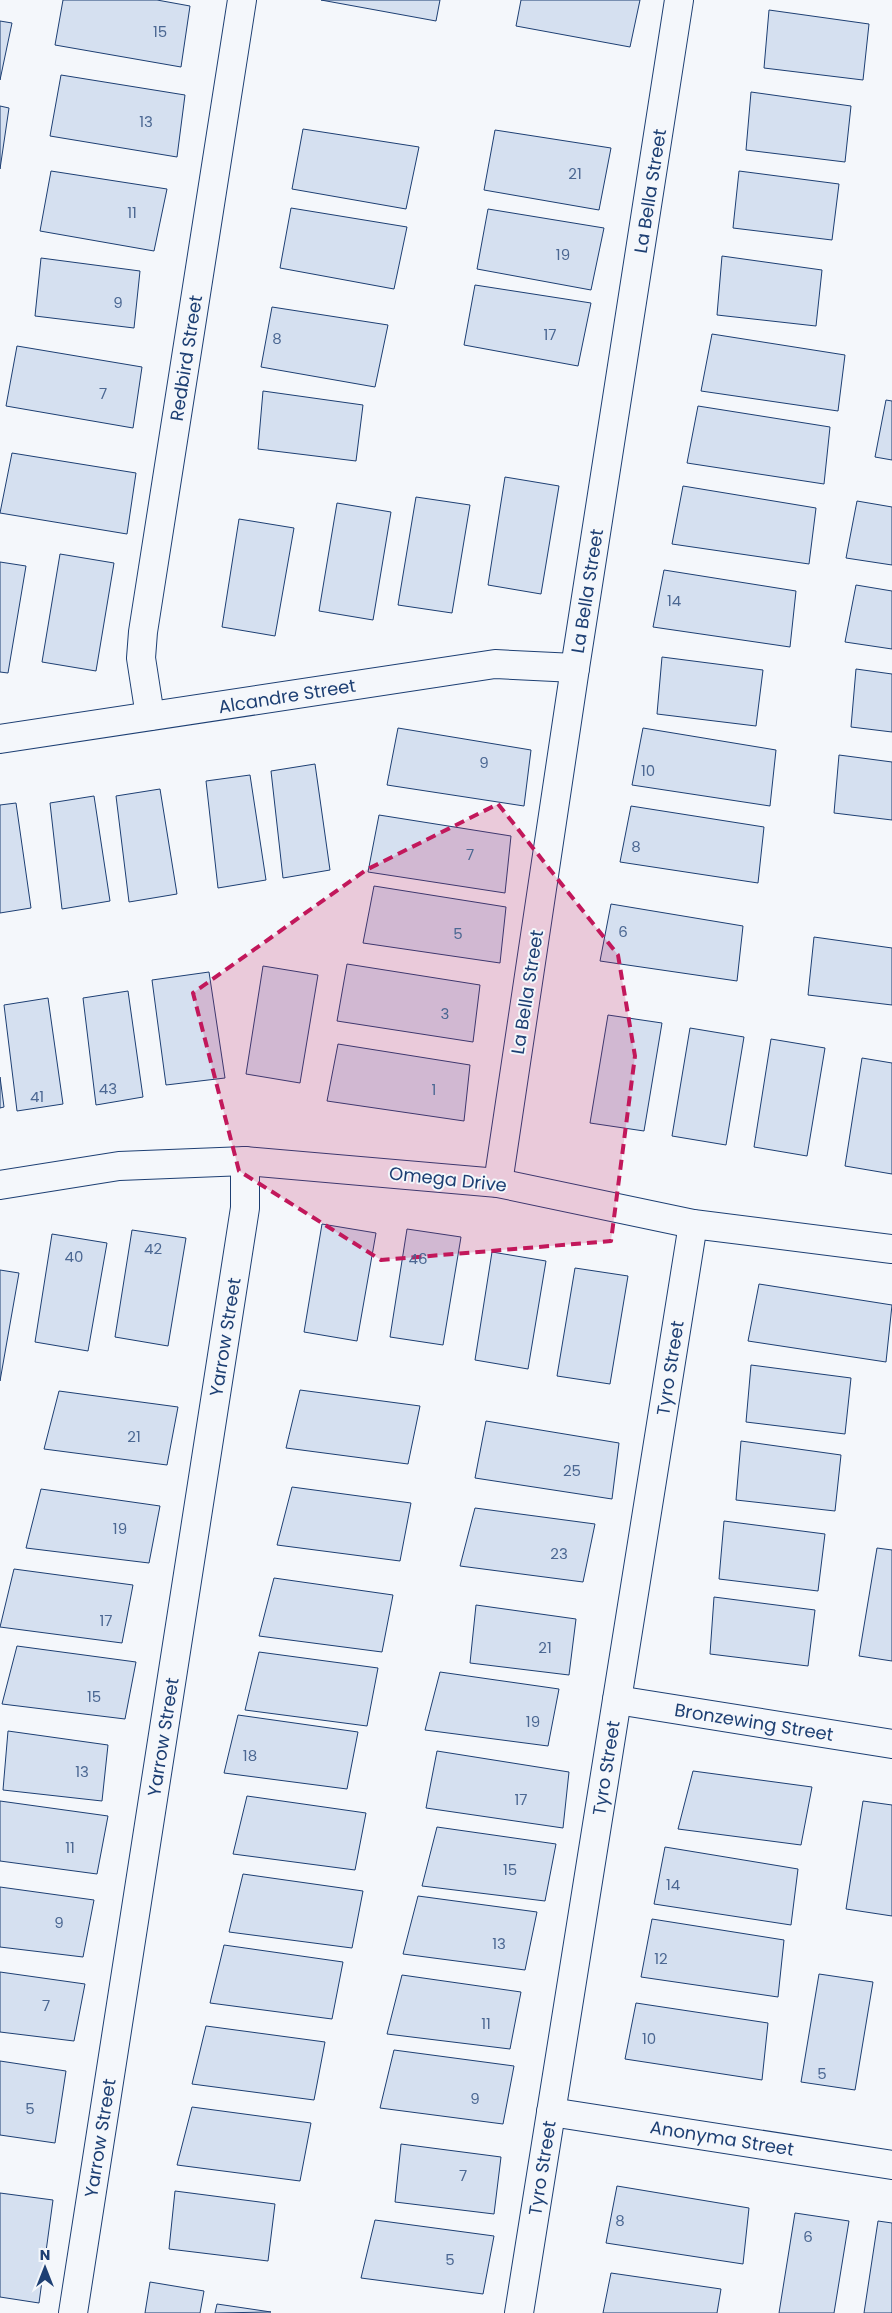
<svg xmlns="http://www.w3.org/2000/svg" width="892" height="2313" font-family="Poppins,sans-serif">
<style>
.building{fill:#d5e0f0;stroke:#1d3f73}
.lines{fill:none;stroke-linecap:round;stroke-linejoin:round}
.street-casing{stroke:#1d3f73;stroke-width:30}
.street{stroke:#f4f7fb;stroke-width:28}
.marked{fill:#c2185b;fill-opacity:0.2;stroke:#c2185b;stroke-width:4;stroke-dasharray:10 6;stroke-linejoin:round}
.labels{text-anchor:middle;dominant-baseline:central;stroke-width:4;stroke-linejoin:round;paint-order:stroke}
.number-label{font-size:15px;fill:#4b6792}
.street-label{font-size:18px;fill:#1d3f73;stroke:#f4f7fb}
</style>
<rect width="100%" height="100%" fill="#f4f7fb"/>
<!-- building -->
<g class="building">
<polygon points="63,0 157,0 190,6 181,67 55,45"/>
<polygon points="321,0 440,0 436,21"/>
<polygon points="521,0 640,0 630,47 516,26"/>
<polygon points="769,10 869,24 863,80 764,68"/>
<polygon points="0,21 12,23 0,80"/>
<polygon points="61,75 185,95 177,157 50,136"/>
<polygon points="751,92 851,106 845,162 746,150"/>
<polygon points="0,106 9,108 0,169"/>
<polygon points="303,129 419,147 406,209 292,189"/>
<polygon points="495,130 611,148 599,210 484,190"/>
<polygon points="51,171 167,189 154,251 40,231"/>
<polygon points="739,171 839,184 832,240 733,228"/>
<polygon points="291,208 407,227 394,289 280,268"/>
<polygon points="488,209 604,228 591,290 477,269"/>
<polygon points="722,256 822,270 816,326 717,315"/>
<polygon points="41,258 140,271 134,328 35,316"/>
<polygon points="475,285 591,303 578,366 464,345"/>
<polygon points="272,307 388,325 375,387 261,367"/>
<polygon points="712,334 845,355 838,411 701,391"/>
<polygon points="17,346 142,367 133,428 6,406"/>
<polygon points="263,391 363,405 356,461 258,449"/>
<polygon points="886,400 892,401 892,460 875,457"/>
<polygon points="698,406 830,427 824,484 687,463"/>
<polygon points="12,453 136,473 127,534 0,513"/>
<polygon points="505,477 559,486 541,594 488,585"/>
<polygon points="683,486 816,508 809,564 672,544"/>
<polygon points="416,497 470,505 452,613 398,605"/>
<polygon points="857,501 892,507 892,565 846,558"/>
<polygon points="337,503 391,512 373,620 319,611"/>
<polygon points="239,519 294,528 275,636 222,627"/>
<polygon points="60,554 114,563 96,671 42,662"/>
<polygon points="0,562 26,566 8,673 0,672"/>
<polygon points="664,570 796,591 790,647 653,627"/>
<polygon points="856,585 892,591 892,649 845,642"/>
<polygon points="662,657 763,670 756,726 657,714"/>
<polygon points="856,669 892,674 892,732 851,727"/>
<polygon points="398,728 531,750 524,806 387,785"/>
<polygon points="643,728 776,750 770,806 632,785"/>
<polygon points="839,755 892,762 892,820 834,813"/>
<polygon points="315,764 330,870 283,878 271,771"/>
<polygon points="250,775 266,880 218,888 206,781"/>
<polygon points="160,789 177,894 129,902 116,796"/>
<polygon points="94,796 110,901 62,909 50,803"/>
<polygon points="16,803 31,908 0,913 0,805"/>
<polygon points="631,806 764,827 758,883 620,862"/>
<polygon points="379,815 511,836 505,893 368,872"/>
<polygon points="374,886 506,907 500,963 363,943"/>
<polygon points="611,904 743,926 737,981 600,961"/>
<polygon points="814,937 892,948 892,1005 808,995"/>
<polygon points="347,964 480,985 473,1042 337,1021"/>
<polygon points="263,966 318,975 300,1083 246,1074"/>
<polygon points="209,972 225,1078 166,1085 152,980"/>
<polygon points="128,991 143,1097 96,1105 83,998"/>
<polygon points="48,998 63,1104 17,1111 4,1005"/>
<polygon points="608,1015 662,1023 644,1131 590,1123"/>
<polygon points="690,1028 744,1037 726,1145 672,1136"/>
<polygon points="771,1039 825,1048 807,1156 754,1147"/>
<polygon points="338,1044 470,1065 464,1121 327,1101"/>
<polygon points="862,1058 892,1063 892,1174 845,1166"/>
<polygon points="0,1077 4,1107 0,1108"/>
<polygon points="322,1224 376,1233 357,1341 304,1332"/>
<polygon points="407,1229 461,1237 443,1345 390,1337"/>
<polygon points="132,1230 186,1238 168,1346 115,1337"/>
<polygon points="52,1234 107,1243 88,1351 35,1342"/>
<polygon points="492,1252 546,1261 528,1369 475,1360"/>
<polygon points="575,1268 628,1276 610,1384 557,1376"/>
<polygon points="0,1270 19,1273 0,1381"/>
<polygon points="759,1284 892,1305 886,1362 748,1341"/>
<polygon points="751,1365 851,1378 845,1434 746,1422"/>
<polygon points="300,1390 420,1406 408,1464 286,1448"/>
<polygon points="59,1391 178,1407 167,1465 44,1449"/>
<polygon points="486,1421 619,1443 612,1499 475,1478"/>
<polygon points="741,1441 841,1455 835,1511 736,1500"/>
<polygon points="292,1487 411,1503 400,1561 277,1545"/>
<polygon points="41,1489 160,1506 149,1563 26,1548"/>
<polygon points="475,1508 595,1524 583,1582 460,1566"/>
<polygon points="724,1521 825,1534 818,1591 719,1579"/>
<polygon points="877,1548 892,1550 892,1661 859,1656"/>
<polygon points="14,1569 133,1585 122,1643 0,1627"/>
<polygon points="274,1578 393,1595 382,1652 259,1636"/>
<polygon points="714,1597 815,1610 808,1666 710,1654"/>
<polygon points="476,1605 576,1619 569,1675 470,1663"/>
<polygon points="17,1646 136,1662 125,1719 2,1704"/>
<polygon points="259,1652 378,1668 367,1726 245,1710"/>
<polygon points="440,1672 559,1689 548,1746 425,1730"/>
<polygon points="238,1715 358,1732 347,1789 224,1773"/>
<polygon points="8,1731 108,1745 102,1801 3,1790"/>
<polygon points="437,1751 569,1772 563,1828 426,1808"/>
<polygon points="693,1771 812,1787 801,1845 678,1829"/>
<polygon points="247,1796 366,1813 355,1870 233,1854"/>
<polygon points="0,1801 108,1816 97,1874 0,1861"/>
<polygon points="863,1801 892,1805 892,1916 846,1909"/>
<polygon points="437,1827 556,1844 545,1901 422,1886"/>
<polygon points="665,1847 798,1869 791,1925 654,1904"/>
<polygon points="243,1874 363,1891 352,1948 229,1932"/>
<polygon points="0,1887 94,1900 83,1957 0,1947"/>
<polygon points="418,1896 537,1912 525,1970 403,1954"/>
<polygon points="652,1919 784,1940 778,1997 641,1977"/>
<polygon points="224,1945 343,1962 332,2019 210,2003"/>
<polygon points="0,1972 85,1984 74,2041 0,2032"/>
<polygon points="819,1974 873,1982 855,2090 801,2082"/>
<polygon points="402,1975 521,1992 510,2049 387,2034"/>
<polygon points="636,2003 768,2023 762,2080 625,2059"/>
<polygon points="206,2026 325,2042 314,2100 192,2084"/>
<polygon points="394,2050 514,2066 503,2124 380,2108"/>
<polygon points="0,2061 66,2071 55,2143 0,2135"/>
<polygon points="192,2107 311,2123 300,2181 177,2165"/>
<polygon points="401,2144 501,2157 494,2214 395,2202"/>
<polygon points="617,2186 749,2208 743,2264 606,2243"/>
<polygon points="175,2191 275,2204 268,2261 169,2249"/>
<polygon points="0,2193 53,2200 39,2303 0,2297"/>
<polygon points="795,2213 849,2221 834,2313 779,2313"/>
<polygon points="375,2220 494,2236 483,2294 361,2278"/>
<polygon points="878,2221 892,2223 892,2313 864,2313"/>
<polygon points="611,2273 721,2289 717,2313 603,2313"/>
<polygon points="150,2282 204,2291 200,2313 145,2313"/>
<polygon points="217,2304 271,2312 215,2313"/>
</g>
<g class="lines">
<!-- street casing -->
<g class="street-casing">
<g id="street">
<polyline points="150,716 141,658 143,632 242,0"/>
<polyline points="0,739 495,664 575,668"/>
<polyline points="498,1183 575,668 679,0"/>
<polyline points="0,1185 119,1166 245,1161 498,1183 693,1224 892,1249"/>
<polyline points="617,1700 892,1744"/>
<polyline points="551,2112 892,2165"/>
<polyline points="73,2313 245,1208 245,1161"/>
<polyline points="519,2313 693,1224"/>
</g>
</g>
<!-- street -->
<use href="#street" class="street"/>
</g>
<!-- marked area -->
<path class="marked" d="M498,804L618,955L635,1056L611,1241L381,1260L239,1171L193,993L366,870Z"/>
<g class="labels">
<!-- number labels -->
<g class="number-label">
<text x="160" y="31">15</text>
<text x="146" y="121">13</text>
<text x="575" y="173">21</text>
<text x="132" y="212">11</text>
<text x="563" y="254">19</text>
<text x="118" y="302">9</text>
<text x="550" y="334">17</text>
<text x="277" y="338">8</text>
<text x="103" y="393">7</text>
<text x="674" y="600">14</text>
<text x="484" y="762">9</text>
<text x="648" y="770">10</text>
<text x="636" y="846">8</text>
<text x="470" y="854">7</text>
<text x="623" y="931">6</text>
<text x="458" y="933">5</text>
<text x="445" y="1013">3</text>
<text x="108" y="1088">43</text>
<text x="434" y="1089">1</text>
<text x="37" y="1096">41</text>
<text x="153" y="1248">42</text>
<text x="74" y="1256">40</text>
<text x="418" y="1258">46</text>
<text x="134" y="1436">21</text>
<text x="572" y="1470">25</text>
<text x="120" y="1528">19</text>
<text x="559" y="1553">23</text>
<text x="106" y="1620">17</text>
<text x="545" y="1647">21</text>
<text x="94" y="1696">15</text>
<text x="533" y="1721">19</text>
<text x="250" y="1755">18</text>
<text x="82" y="1771">13</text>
<text x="521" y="1799">17</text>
<text x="70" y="1847">11</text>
<text x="510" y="1869">15</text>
<text x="673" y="1884">14</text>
<text x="59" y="1922">9</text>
<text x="499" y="1943">13</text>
<text x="661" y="1958">12</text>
<text x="46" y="2005">7</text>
<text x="486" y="2023">11</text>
<text x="649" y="2038">10</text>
<text x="822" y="2073">5</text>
<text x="475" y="2098">9</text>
<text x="30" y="2108">5</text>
<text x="463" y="2175">7</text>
<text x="620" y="2220">8</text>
<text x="808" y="2236">6</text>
<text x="450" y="2259">5</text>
</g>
<!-- street labels -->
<g class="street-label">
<text transform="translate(650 191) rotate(-81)">La Bella Street</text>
<text transform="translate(186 358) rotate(-81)">Redbird Street</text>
<text transform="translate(587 591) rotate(-81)">La Bella Street</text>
<text transform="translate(287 696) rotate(-9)">Alcandre Street</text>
<text transform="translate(527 992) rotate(-81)">La Bella Street</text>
<text transform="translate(448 1179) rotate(6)">Omega Drive</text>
<text transform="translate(225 1337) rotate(-81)">Yarrow Street</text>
<text transform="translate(670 1368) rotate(-81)">Tyro Street</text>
<text transform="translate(754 1722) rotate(9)">Bronzewing Street</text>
<text transform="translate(163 1737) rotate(-81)">Yarrow Street</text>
<text transform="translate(606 1768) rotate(-81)">Tyro Street</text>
<text transform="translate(100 2138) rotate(-81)">Yarrow Street</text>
<text transform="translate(722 2138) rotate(9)">Anonyma Street</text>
<text transform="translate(542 2168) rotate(-81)">Tyro Street</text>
</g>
</g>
<!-- north arrow -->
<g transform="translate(45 2268)" stroke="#f4f7fb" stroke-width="4" paint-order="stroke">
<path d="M0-4L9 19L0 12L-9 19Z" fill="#1d3f73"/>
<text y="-8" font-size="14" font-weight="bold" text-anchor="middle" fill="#1d3f73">N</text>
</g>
</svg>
